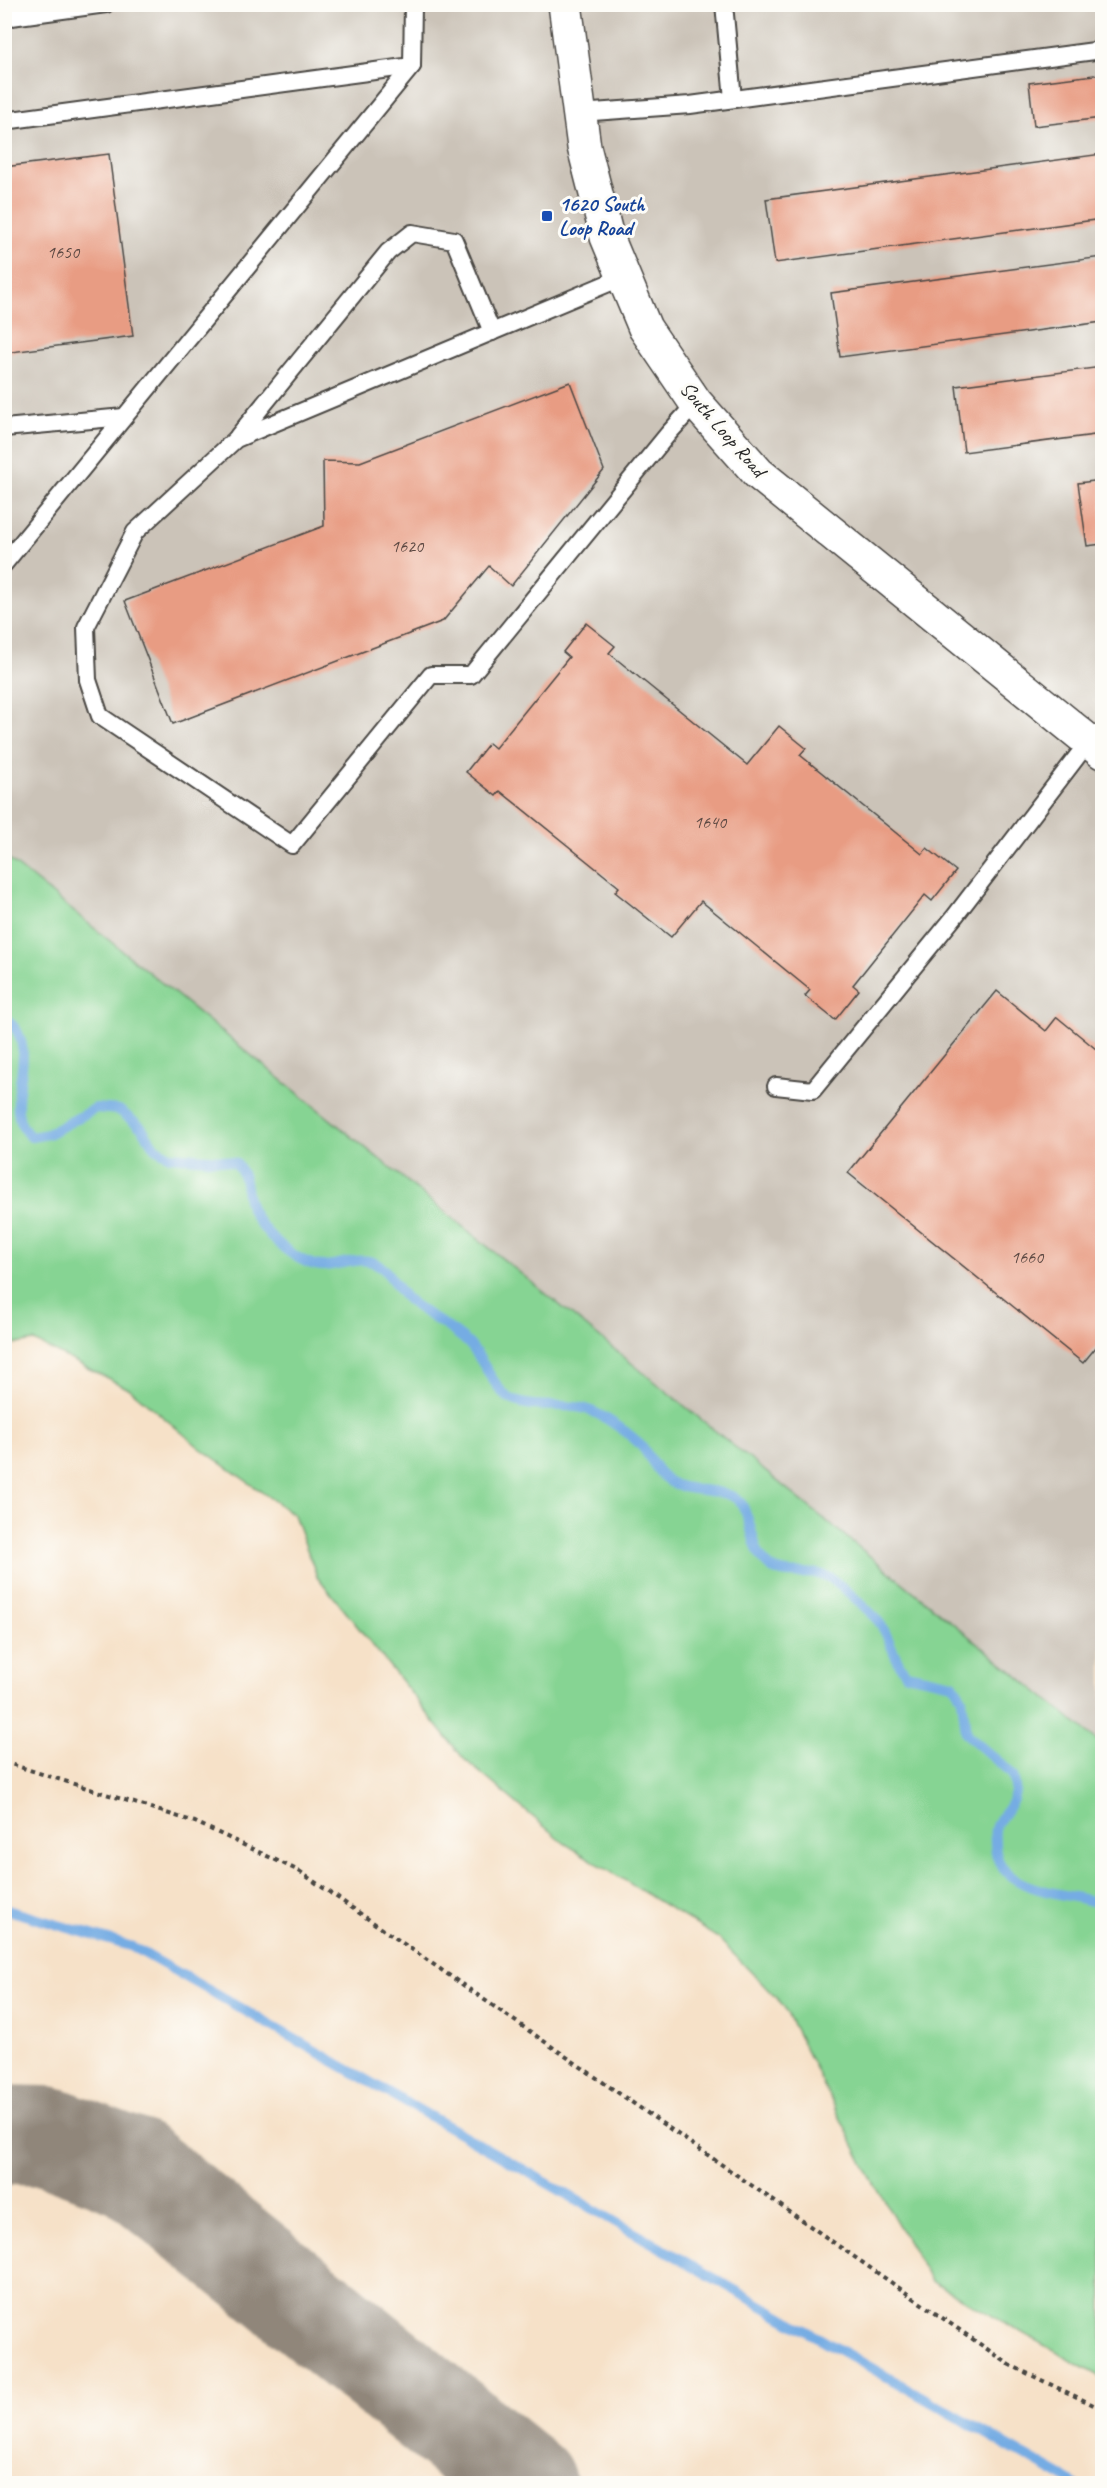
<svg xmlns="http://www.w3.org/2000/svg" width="1107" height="2488" font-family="Caveat,sans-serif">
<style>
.industrial{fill:#cbc3b8}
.green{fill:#86d493;stroke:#58805f;stroke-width:1.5}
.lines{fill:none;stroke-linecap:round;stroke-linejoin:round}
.stream{stroke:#74ace3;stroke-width:10}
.taxiway{stroke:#90867a;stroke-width:100}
.building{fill:#e89c83}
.lane-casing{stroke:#494643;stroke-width:20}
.street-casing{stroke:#494643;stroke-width:36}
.path{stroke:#494643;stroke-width:4;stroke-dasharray:4.5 4.5;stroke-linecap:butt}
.lane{stroke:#fff;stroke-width:16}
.street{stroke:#fff;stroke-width:33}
.transit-dot{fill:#1a4fb4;stroke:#fdfcf7;stroke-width:2}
.labels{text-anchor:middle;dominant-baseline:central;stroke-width:6;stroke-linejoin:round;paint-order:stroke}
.number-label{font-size:18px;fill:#5a4741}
.transit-label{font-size:21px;font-weight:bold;fill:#164399;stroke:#fdfcf7;text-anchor:start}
.street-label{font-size:21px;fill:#2b2b2b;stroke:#fdfcf7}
</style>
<rect width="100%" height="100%" fill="#fdfcf7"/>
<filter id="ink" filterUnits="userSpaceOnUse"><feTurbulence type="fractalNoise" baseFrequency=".0167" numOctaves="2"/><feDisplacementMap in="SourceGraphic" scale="12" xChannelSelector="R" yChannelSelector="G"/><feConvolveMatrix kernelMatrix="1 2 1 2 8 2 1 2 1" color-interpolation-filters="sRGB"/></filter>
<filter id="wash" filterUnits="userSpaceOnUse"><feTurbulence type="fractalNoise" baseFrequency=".008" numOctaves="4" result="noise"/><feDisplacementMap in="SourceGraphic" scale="24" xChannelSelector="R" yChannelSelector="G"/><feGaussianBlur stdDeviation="1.35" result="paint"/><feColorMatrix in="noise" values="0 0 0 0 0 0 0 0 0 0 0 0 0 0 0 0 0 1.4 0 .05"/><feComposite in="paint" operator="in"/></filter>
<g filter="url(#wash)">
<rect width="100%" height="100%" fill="#f6e1c8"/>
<!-- industrial -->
<polygon class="industrial" points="4,5 1102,5 1102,1744 5,856"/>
<!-- green -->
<polygon class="green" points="5,856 1102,1744 1102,2378 931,2281 868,2173 783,2005 718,1938 564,1843 464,1759 317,1576 294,1515 200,1448 131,1390 34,1341 5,1346"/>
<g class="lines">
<!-- stream -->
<g class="stream">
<path d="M4,1016C8,1021 14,1026 17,1031C36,1064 0,1111 31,1137L48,1134L96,1108L119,1110L142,1128L155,1148L170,1156L221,1160L236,1163C250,1183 243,1188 250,1206C258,1230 299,1267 325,1266C342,1265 363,1255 379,1265C391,1273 397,1291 408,1300C427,1316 450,1326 468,1343C481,1355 495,1390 509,1398C532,1411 562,1402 586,1409C602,1414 633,1435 643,1448C652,1460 658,1475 672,1483C689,1493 730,1487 741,1503C754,1523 750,1554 772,1568C789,1579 813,1568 830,1578C841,1585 875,1615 881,1625C891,1641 894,1659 906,1674L953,1684L962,1698L966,1733C974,1742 1011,1771 1013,1776C1020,1796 1009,1807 998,1822C993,1828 995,1836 995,1844C996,1895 1067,1891 1102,1904"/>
<polyline points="4,1909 133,1947 1075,2484"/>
</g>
<!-- taxiway -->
<polyline class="taxiway" points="4,2135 48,2136 133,2168 526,2484"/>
</g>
<g id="blocks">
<!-- building -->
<g class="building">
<polygon points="1102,74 1102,118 1034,126 1029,83"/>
<polygon points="109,154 133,336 4,353 4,167"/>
<polygon points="1102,154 1102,219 775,263 766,199"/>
<polygon points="1102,257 1102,322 840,357 831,293"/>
<polygon points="1102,367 1102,434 964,452 956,386"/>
<polygon points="570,382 604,470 511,586 489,566 443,621 173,724 125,601 324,526 323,461 360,462"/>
<polygon points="1102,480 1102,544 1087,546 1078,483"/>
<polygon points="586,623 615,646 609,653 747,765 779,726 806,748 800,755 922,854 927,848 956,871 932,901 925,895 853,985 859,990 835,1020 805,996 810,990 701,901 671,937 615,892 619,887 500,791 496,796 466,772 489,743 495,748 569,657 563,652"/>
<polygon points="997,991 1046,1031 1057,1017 1102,1054 1102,1340 1083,1363 848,1173"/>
</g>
</g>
</g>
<g filter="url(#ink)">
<use href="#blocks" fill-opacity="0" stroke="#494643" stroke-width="1.5"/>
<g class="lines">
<!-- lane casing -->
<g class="lane-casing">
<g id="lane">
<polyline points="724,4 733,99"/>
<polyline points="4,18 106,4"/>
<polyline points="579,113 690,105 1102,50"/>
<polyline points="4,121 412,66"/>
<polyline points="623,277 236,439 135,532 86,627 88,680 100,716 292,845 431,675 471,675 668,434 696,403"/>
<polyline points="4,428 124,417"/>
<polyline points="238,436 388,252 412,233 454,240 492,332"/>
<polyline points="4,564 412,66 413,4"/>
<polyline points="776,1086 813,1090 955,916 1089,741"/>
</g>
</g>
<!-- street casing -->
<g class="street-casing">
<polyline id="street" points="565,4 584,147 607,237 645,328 696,403 758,473 1102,752"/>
</g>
<!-- path -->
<polyline class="path" points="4,1762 195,1822 299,1871 1010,2365 1102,2409"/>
<!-- lane -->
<use href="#lane" class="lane"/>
<!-- street -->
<use href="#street" class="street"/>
</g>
</g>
<!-- markers -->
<rect class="transit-dot" x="541" y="210" width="12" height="12" rx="3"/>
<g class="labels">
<!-- number labels -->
<g class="number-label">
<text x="63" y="252">1650</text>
<text x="407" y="546">1620</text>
<text x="710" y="822">1640</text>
<text x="1027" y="1257">1660</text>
</g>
<!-- transit labels -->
<g class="transit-label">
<text x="559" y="204">1620 South<tspan x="559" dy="24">Loop Road</tspan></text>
</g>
<!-- street labels -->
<g class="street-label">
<text transform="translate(723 429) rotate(49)">South Loop Road</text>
</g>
</g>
<!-- margin -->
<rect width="1107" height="2488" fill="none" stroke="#fdfcf7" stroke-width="24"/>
</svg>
